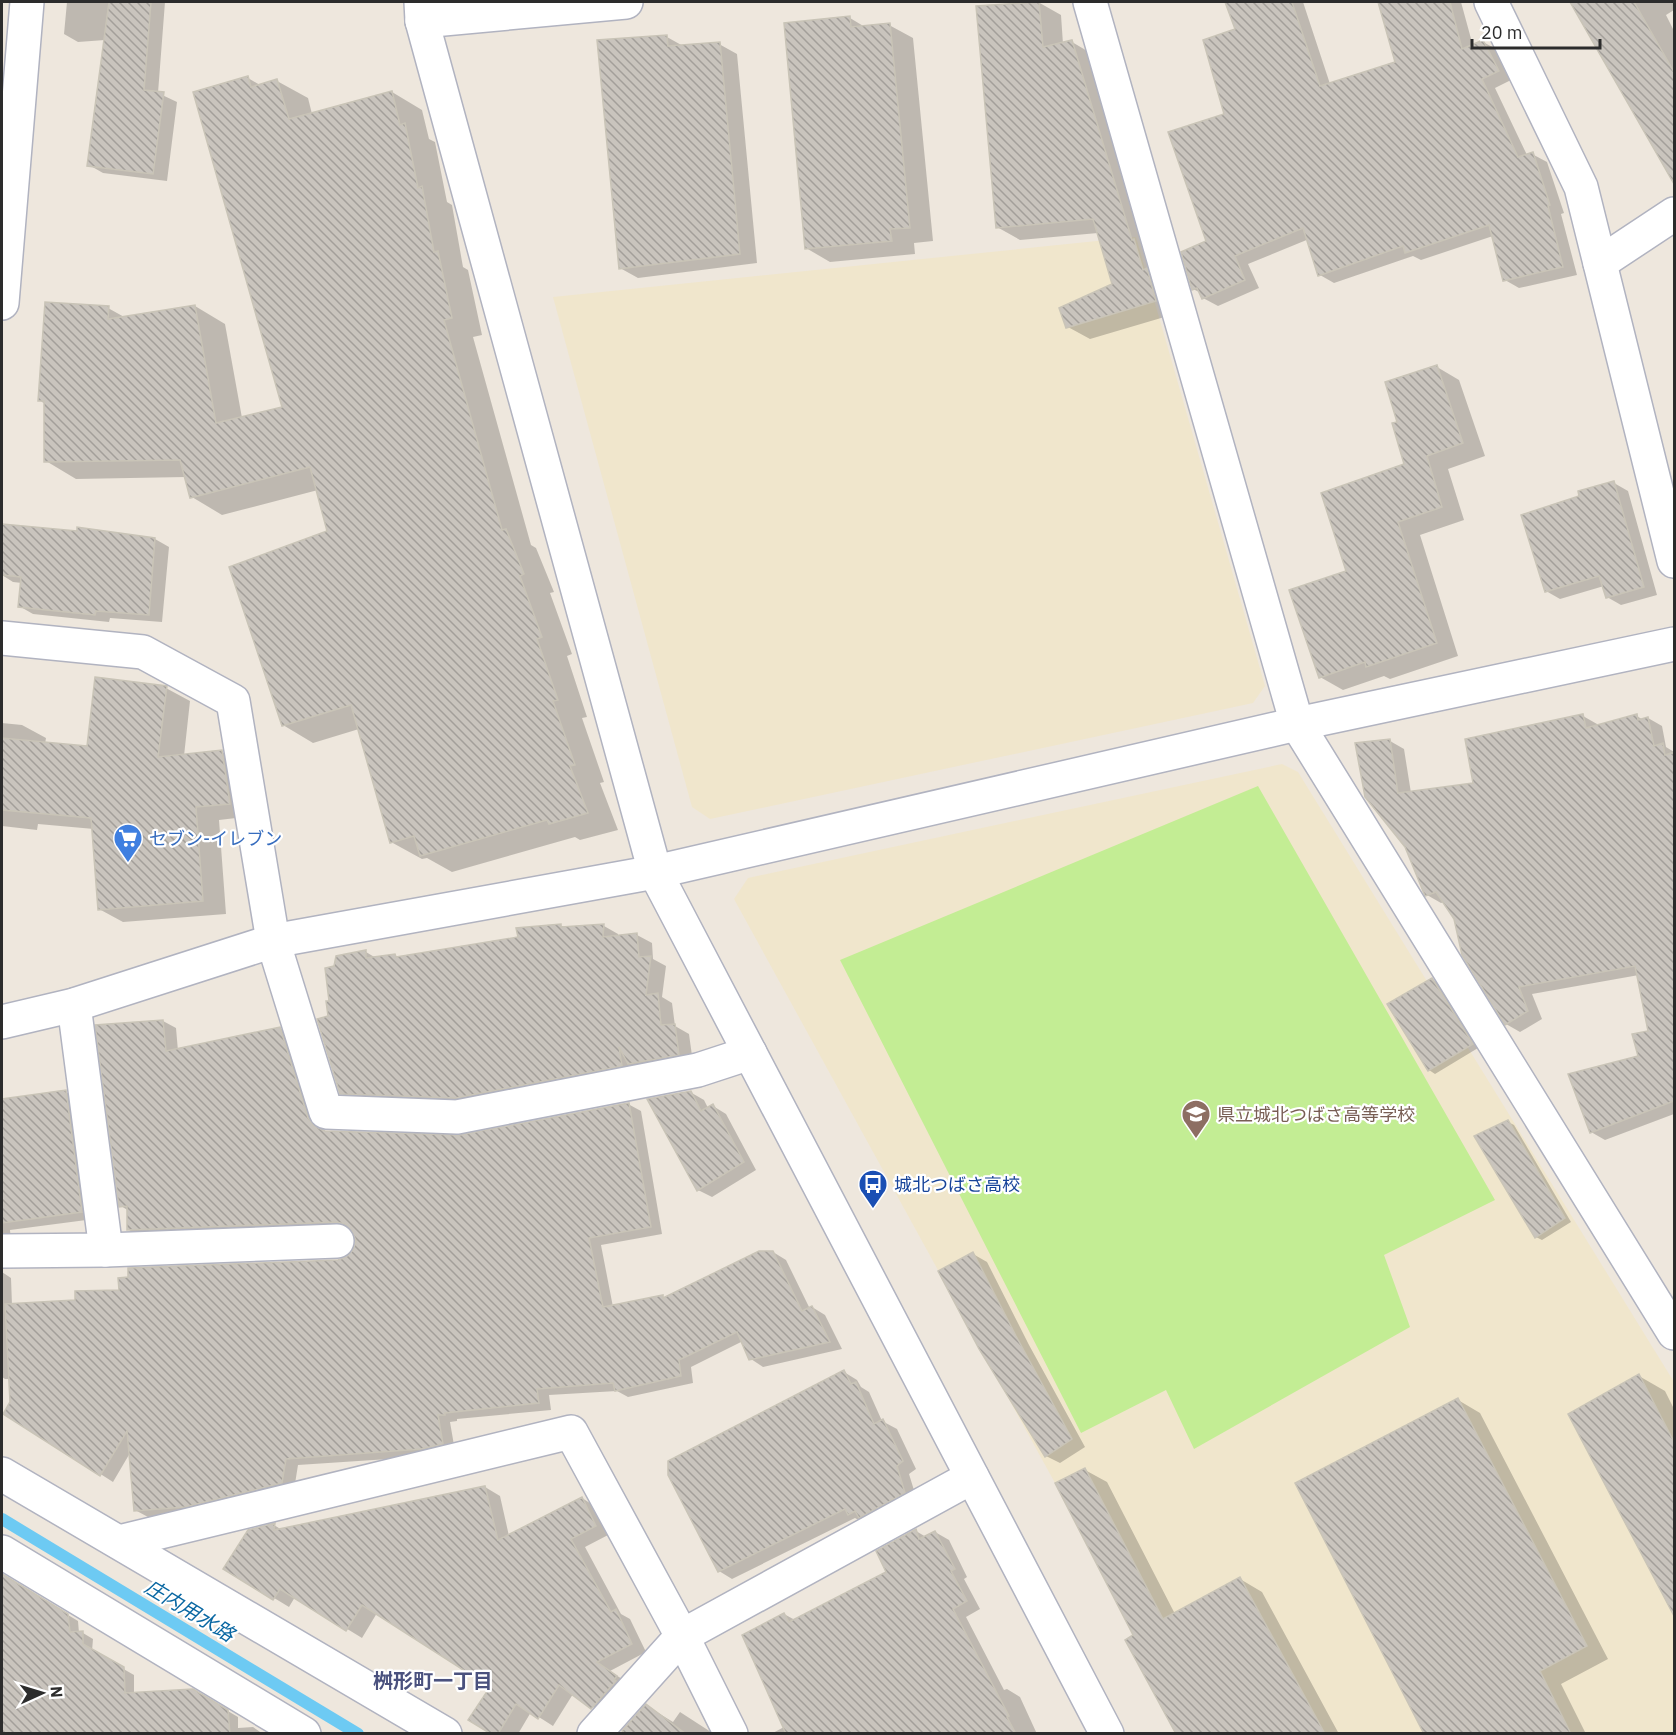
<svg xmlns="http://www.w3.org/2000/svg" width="1676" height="1735" font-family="'IBM Plex Sans','Noto Sans JP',sans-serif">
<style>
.education{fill:#f0e6cc}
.pitch{fill:#c3ed94}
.shadow{fill:#0003}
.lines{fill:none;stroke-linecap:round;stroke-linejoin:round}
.stream{stroke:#6dcaf3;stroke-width:12}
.building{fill:url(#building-back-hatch);stroke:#c9c4b7;stroke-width:1.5}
.minor-casing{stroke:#b1b3c0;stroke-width:36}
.minor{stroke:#fff;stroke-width:33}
.labels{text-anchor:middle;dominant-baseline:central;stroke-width:4.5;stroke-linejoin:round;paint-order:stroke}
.shop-label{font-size:18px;fill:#366cbe;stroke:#fff;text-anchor:start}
.education-label{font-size:18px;fill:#785e54;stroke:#fff;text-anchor:start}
.transit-label{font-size:18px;fill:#164399;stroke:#fff;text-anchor:start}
.water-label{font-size:20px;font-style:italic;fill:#0967a2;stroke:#fff}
.neighbourhood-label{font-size:20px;font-weight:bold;fill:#4a517e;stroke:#fff}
</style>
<defs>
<pattern id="building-back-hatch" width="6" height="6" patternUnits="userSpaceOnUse" patternTransform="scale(1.5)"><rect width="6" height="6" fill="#c9c4bd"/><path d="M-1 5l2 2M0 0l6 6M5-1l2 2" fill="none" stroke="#a39f9a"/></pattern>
</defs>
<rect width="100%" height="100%" fill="#eee7dd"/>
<!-- education -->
<g class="education">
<polygon points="1136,237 1265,686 1253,703 710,819 692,807 553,297"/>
<polygon points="1282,764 1298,772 1674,1382 1674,1733 1183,1733 1055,1483 734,899 748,878"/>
</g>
<!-- pitch -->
<polygon class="pitch" points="1258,786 1495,1200 1384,1255 1410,1327 1194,1449 1166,1390 1081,1433 840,960"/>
<!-- shadow -->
<g class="shadow">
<polygon points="67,2 165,2 158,93 177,102 167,181 103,173 89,165 105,40 78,42 64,34"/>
<polygon points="1038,2 1061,15 1063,44 1072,42 1094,55 1178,313 1090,339 1068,327 1114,285 1098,233 1020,240 997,227"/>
<polygon points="1227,2 1303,2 1330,84 1397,63 1380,2 1461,2 1473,46 1483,42 1498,50 1513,79 1495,88 1527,155 1532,154 1547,162 1564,213 1561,214 1577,275 1519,288 1505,280 1493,236 1421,260 1413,256 1334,283 1320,275 1309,239 1248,264 1259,288 1218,306 1203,298 1201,293 1193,289 1208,241 1237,30"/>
<polygon points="1572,2 1674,2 1674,10 1666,15 1674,31 1674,181"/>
<polygon points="850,18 865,27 889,25 913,38 933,241 914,243 915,254 830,262 806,248"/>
<polygon points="667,37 683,46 719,44 737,54 757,263 638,278 620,268"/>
<polygon points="248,78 260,85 277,81 308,98 312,114 392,92 422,110 429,139 435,142 447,202 452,205 463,267 468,270 482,335 473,337 531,545 536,548 554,592 550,593 572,654 567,656 587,717 582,718 604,782 600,783 618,830 580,840 575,837 452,872 427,858 422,859 391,842 359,729 313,743 283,725 329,532 318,490 222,515 192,497 186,477 76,479 46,461 45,404 39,400 108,308 126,318 195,306 225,324 242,418 284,408"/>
<polygon points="1437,367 1459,380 1485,456 1448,469 1464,520 1420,535 1458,656 1390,679 1384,676 1343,690 1320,677 1348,572 1406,464 1399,422"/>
<polygon points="1614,483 1628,491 1657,595 1621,605 1607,597 1604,586 1560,599 1546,591"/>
<polygon points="3,526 155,539 169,547 162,622 110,618 109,622 33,614 19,606 22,583 13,582 2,575"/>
<polygon points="164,687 190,701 184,756 222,752 246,765 253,816 219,820 226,914 123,922 99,909 94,829 38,824 37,830 2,826 2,723 22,725 46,738 45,744 88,748"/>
<polygon points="1583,716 1597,724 1597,726 1637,716 1643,720 1648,718 1662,726 1666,747 1674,752 1674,1114 1605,1140 1591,1132 1640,1057 1650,1032 1639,975 1532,994 1542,1019 1520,1032 1506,1024 1455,919 1444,902 1441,903 1427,895 1406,847 1390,741 1404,749 1411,793 1474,784"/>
<polygon points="560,925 566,928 604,926 618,934 618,937 637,935 652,943 653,959 666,966 662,997 672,1003 675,1026 689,1034 693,1063 472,1106 357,1102 341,1093 330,1017 331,1002 366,952 376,958 395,956 399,958 519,938"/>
<polygon points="1432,979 1438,983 1478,1048 1435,1074 1429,1070"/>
<polygon points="163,1021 176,1028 178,1051 280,1028 292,1036 320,1126 324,1132 460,1137 628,1104 641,1111 662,1234 601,1245 613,1307 662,1297 665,1298 773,1252 786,1260 810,1309 812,1307 825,1315 842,1349 763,1367 751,1359 743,1341 691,1367 693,1383 628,1397 617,1391 549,1395 551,1410 457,1419 457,1421 450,1422 455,1451 434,1456 298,1465 294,1490 198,1513 148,1517 135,1510 130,1453 113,1482 5,1413 26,1379 5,1379 2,1377 2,1272 11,1278 12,1305 77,1301 120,1291 338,1261 347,1258 355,1251 357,1241 354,1231 350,1229 141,1237 129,1230 129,1211 121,1206"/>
<polygon points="66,1092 78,1099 94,1219 10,1230 11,1240 2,1245 2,1100"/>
<polygon points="690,1092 704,1100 708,1108 713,1106 726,1114 756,1170 712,1197 698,1190"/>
<polygon points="1508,1122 1514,1125 1571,1222 1542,1240 1536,1237"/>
<polygon points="973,1254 987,1262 1029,1345 1085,1447 1060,1463 1046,1456"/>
<polygon points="844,1372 857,1380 861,1387 869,1392 882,1421 897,1429 916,1469 909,1474 917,1500 862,1522 855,1518 732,1579 719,1571"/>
<polygon points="1639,1376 1665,1391 1674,1409 1674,1612 1570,1414"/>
<polygon points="1458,1400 1480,1413 1608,1659 1561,1684 1586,1734 1495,1734"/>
<polygon points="1085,1470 1107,1482 1175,1614 1240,1579 1262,1592 1339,1734 1178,1734 1135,1636"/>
<polygon points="485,1487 500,1496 509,1536 582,1498 596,1507 610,1534 585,1547 621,1614 630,1619 646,1652 610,1671 631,1685 607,1716 573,1694 553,1726 531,1712 518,1734 493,1734 492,1686 377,1613 362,1638 295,1597 289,1607 225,1568 274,1525 282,1530"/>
<polygon points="916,1531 926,1537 935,1532 949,1540 967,1577 964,1579 980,1609 966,1617 1004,1690 1007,1689 1020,1697 1037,1734 771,1734 784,1727 784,1614 795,1620 888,1573"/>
<polygon points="2,1575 78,1621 79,1633 83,1633 93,1639 92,1651 134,1675 134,1694 192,1690 238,1717 238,1728 253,1727 263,1734 2,1734"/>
<polygon points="647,1706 673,1722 680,1712 714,1734 628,1734"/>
</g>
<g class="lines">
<!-- stream -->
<polyline class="stream" points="2,1519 358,1734"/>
</g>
<!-- building -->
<g class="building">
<polygon points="109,2 151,2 144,90 164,92 153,174 87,166"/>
<polygon points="1039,2 1043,47 1072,40 1132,240 1134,239 1143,270 1147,268 1156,301 1066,328 1059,308 1112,284 1093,219 996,228 976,6"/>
<polygon points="1225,2 1292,2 1320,86 1395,62 1378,2 1450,2 1462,49 1483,40 1499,71 1482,79 1518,157 1533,152 1550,205 1548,206 1563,267 1503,281 1489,225 1405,253 1403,246 1318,276 1303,228 1235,256 1245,280 1202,299 1197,288 1192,290 1181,252 1206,241 1168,132 1224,114 1203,40 1235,29"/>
<polygon points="1570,2 1634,2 1674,72 1674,184"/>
<polygon points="850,16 851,27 890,23 910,228 890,229 892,241 805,249 784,23"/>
<polygon points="667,35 668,46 720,42 740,254 619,269 597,40"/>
<polygon points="248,76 251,87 277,79 289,119 392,91 400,125 405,123 418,188 422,186 434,252 438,251 452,318 444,320 502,530 506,529 524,574 520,576 542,637 537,639 558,700 553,701 575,765 570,766 588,813 549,824 547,820 420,856 414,836 390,843 351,705 282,726 229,567 327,531 310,467 190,498 180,460 44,462 44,401 38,401 45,302 109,306 108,319 195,305 216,423 282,407 193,92"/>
<polygon points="1437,365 1463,443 1427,456 1442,507 1398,522 1437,643 1366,667 1365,662 1319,678 1289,590 1346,571 1321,493 1404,464 1392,423 1397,422 1385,382"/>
<polygon points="1614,481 1644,587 1606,598 1599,576 1545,592 1521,515 1579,496 1578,491"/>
<polygon points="2,524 77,531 77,527 155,538 149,615 96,611 95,615 18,607 21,577 2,575"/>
<polygon points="95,677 167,686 158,757 222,750 230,804 196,807 203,901 98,910 91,818 2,810 2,738 87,746"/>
<polygon points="1583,714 1586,728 1637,714 1638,720 1648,717 1654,746 1663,743 1665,755 1674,752 1674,1101 1590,1133 1568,1074 1638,1056 1632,1034 1648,1031 1635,966 1519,987 1528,1011 1505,1025 1462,955 1454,919 1436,892 1425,896 1405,847 1365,797 1355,743 1390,739 1398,793 1473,783 1465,739"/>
<polygon points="561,924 561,927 604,924 603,937 637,933 639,957 651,956 646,995 658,993 661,1025 675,1024 679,1055 628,1064 619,1047 622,1066 456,1098 340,1094 317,1019 328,1016 326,1001 329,1001 325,968 334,966 336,956 366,950 366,958 395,954 396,957 518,937 516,928"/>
<polygon points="1432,978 1473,1044 1428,1071 1387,1004"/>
<polygon points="163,1020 166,1051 280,1027 308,1118 314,1126 325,1131 460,1135 629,1103 651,1227 589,1238 603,1307 663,1295 663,1298 759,1251 773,1251 802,1311 812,1306 830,1342 749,1360 737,1332 679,1360 681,1376 615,1391 613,1383 537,1389 539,1403 445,1413 445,1415 438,1415 443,1444 421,1449 286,1459 282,1483 185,1507 134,1511 127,1431 100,1476 3,1414 10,1402 5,1304 75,1300 75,1291 119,1290 118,1278 128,1277 128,1268 338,1260 346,1257 353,1250 356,1241 352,1231 345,1224 336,1222 127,1230 127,1206 119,1207 95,1025"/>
<polygon points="66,1090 82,1212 2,1223 2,1099"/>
<polygon points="691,1091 701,1111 713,1104 744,1162 697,1191 647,1099"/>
<polygon points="1508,1120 1565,1218 1535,1238 1474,1136"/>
<polygon points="973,1252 1016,1336 1072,1439 1045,1457 979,1349 938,1271"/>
<polygon points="844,1370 851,1384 856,1382 874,1424 883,1419 903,1461 897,1466 905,1493 859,1518 855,1511 848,1515 845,1509 718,1572 668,1475 668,1461"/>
<polygon points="1639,1374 1674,1442 1674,1616 1568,1414"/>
<polygon points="1458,1398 1587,1646 1540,1671 1571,1734 1424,1734 1295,1483"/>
<polygon points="1085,1468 1163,1619 1240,1577 1325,1734 1176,1734 1125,1640 1133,1635 1055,1483"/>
<polygon points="485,1486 498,1540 582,1497 596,1526 571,1539 611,1612 616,1609 632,1644 597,1662 617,1676 614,1680 616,1681 591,1709 559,1685 538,1719 516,1704 498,1734 491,1734 468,1720 490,1687 362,1605 346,1631 280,1589 273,1600 223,1569 248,1530 275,1523 274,1530"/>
<polygon points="916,1529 919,1539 935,1531 955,1569 951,1571 967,1601 953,1609 1009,1716 1007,1717 1016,1734 786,1734 742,1635 784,1613 789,1622 886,1572 876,1551"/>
<polygon points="2,1574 68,1614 70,1632 83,1631 83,1644 124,1667 125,1693 193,1689 228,1710 230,1734 2,1734"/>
<polygon points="646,1704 686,1734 626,1734 622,1731"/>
</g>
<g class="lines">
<!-- minor casing -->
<g class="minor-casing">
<g id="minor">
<polyline points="421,2 422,21 655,872 1107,1734"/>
<polyline points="1090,2 1297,724 1674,1333"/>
<polyline points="1491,2 1581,187 1674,561"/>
<polyline points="422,21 626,2"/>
<polyline points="1600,263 1674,214"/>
<polyline points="2,303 27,2"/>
<polyline points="2,638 143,652 233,701 273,941 326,1112 457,1117 698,1070 750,1053"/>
<polyline points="74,1005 106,1250"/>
<polyline points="2,1022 74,1005 273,941 655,872 1297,724 1674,644"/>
<polyline points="2,1251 106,1250 337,1241"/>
<polyline points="2,1474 445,1734"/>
<polyline points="119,1542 571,1432 682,1636 731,1734"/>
<polyline points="2,1552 304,1734"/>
<polyline points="594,1734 682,1636 972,1477"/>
</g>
</g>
<!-- minor -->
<use href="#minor" class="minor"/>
</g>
<!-- icons -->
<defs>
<g id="supermarket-pin" transform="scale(1.5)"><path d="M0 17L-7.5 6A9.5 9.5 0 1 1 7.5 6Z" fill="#3f7fe0" stroke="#fff"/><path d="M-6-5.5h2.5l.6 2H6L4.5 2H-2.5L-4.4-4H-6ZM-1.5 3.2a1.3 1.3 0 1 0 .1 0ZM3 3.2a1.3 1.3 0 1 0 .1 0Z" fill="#fff"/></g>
<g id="school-pin" transform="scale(1.5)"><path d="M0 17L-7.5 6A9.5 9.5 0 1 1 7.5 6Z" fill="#8d6e63" stroke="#fff"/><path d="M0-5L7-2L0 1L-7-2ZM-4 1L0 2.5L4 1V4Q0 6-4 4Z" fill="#fff"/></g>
<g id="bus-pin" transform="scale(1.5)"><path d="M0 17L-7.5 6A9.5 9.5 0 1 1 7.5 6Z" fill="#1a4fb4" stroke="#fff"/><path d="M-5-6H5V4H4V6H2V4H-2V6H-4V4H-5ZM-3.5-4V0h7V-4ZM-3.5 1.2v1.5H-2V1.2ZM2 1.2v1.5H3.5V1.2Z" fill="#fff"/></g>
</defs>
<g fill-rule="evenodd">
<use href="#supermarket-pin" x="128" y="838"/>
<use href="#school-pin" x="1196" y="1114"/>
<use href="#bus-pin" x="873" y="1184"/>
</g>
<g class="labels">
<!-- shop labels -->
<g class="shop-label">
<text x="149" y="838">セブン-イレブン</text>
</g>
<!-- education labels -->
<g class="education-label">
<text x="1217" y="1114">県立城北つばさ高等学校</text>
</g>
<!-- transit labels -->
<g class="transit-label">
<text x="894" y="1184">城北つばさ高校</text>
</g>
<!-- water labels -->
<g class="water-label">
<text transform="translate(190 1610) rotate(31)">庄内用水路</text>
</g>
<!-- neighbourhood labels -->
<g class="neighbourhood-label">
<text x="433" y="1680">桝形町一丁目</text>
</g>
</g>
<!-- border -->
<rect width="1676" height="1735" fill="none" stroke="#2c2c2c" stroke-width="6"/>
<!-- north arrow -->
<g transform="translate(42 1693) rotate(86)" stroke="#ffffff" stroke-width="4.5" paint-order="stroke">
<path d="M0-4.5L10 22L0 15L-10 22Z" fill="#2c2c2c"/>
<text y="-9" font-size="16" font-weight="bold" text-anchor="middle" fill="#2c2c2c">N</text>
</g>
<!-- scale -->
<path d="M1472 39v9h128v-9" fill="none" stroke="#2c2c2c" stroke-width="3"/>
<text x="1481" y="39" font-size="18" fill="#2c2c2c" stroke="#ffffff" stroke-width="4.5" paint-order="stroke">20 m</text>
</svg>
